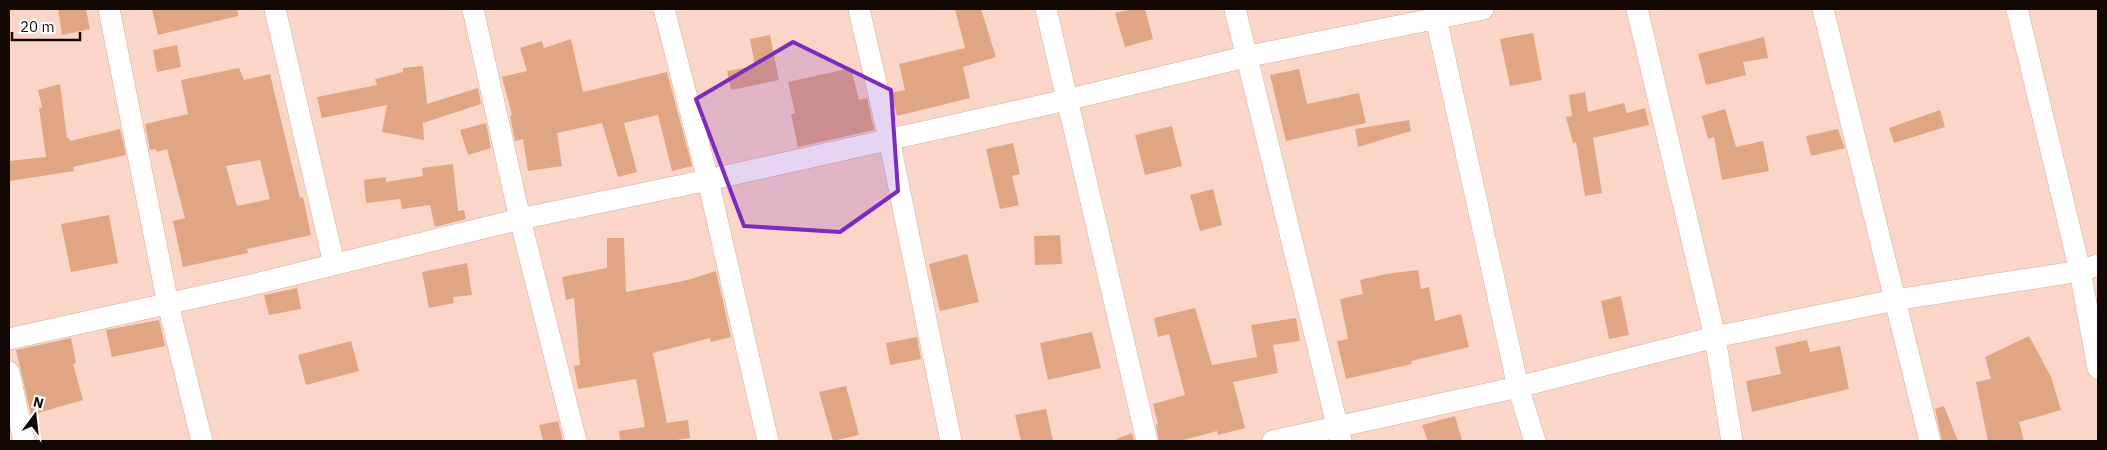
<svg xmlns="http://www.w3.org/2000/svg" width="2107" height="450" font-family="'IBM Plex Sans',sans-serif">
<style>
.building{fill:#e0a683;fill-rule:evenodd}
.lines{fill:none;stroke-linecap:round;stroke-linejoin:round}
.minor-casing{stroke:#d3afa2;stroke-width:22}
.minor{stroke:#fff;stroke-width:21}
.marked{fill:#7b2cbf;fill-opacity:0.2;stroke:#7b2cbf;stroke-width:4;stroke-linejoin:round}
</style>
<rect width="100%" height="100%" fill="#fbd6c8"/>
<!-- building -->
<g class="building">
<polygon points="58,9 86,9 90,29 62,35"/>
<polygon points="152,9 237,9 238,16 158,35"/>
<polygon points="955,9 981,9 996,57 963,67 970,98 897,116 891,93 905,90 899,64 965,48"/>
<polygon points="1131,9 1145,9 1153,39 1125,47 1115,13"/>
<polygon points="1533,33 1542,80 1510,86 1500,39"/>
<polygon points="770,35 779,80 731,90 727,71 755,66 750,39"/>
<polygon points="1764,37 1768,58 1743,62 1746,75 1706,85 1698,54"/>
<polygon points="571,39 583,92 667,72 692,166 672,171 658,115 624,123 637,172 618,177 602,123 557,133 562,166 528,171 523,139 515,141 510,116 512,115 502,77 527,71 520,48 542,41 544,48"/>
<polygon points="177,45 181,67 157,72 153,50"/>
<polygon points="423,66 427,104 478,88 481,104 423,123 424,140 382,132 387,105 322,118 317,97 377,85 375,79 403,72 403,68"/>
<path d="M239,68L244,80L270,74L284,133L300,198L303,197L311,235L247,249L248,253L183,267L173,221L185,218L167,149L157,152L156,149L150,150L145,124L188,114L181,80ZM260,160L270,199L237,206L226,166Z"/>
<polygon points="851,68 859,100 867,98 874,130 798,147 791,114 795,113 788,82"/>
<polygon points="1299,69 1307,104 1359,93 1366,123 1286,141 1270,75"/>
<polygon points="60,84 67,138 69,138 70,141 120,129 126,155 73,167 74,171 9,181 9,161 46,157 39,108 42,107 38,90"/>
<polygon points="1585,92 1588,112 1624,103 1627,113 1645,108 1649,125 1593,138 1602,193 1585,196 1576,142 1573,143 1566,117 1572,116 1569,95"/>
<polygon points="1725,109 1736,147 1763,141 1769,171 1722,180 1714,137 1708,139 1702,116"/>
<polygon points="1940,110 1945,127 1894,143 1889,128"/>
<polygon points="1409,120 1411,131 1358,147 1355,129"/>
<polygon points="486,123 491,148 468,155 460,130"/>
<polygon points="1172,126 1182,166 1145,175 1135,135"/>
<polygon points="1838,129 1845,148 1811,156 1806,136"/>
<polygon points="1013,143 1020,174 1012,176 1019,205 1000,209 986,149"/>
<polygon points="453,164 458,211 464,210 466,219 435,227 430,205 402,209 400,199 366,203 364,180 386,177 386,182 423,176 422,168"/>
<polygon points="1213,189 1222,225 1200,231 1190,195"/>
<polygon points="109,215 118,263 71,272 61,224"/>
<polygon points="1060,235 1062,264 1035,265 1034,236"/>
<polygon points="607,238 624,238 626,292 688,280 716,271 731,337 711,342 710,338 653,353 667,423 688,420 690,438 670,441 620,441 619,431 645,427 636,379 578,389 574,366 580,365 574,298 566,300 562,277 607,268"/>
<polygon points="967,254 979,302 940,311 929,264"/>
<polygon points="467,263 472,295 453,297 454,303 429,308 422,272"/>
<polygon points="1418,270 1421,289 1429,287 1435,321 1461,314 1469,347 1411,361 1412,364 1346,379 1337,341 1348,339 1340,299 1363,294 1360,280 1386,274"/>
<polygon points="297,288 301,309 269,315 264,295"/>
<polygon points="1621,296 1629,335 1609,339 1601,301"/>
<polygon points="1195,308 1212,365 1257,357 1251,325 1296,318 1300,341 1273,345 1278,373 1233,382 1245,428 1218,435 1217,431 1180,441 1159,441 1156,425 1158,424 1153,404 1185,395 1169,334 1158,337 1154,318"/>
<polygon points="159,320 165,346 112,357 106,330"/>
<polygon points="1092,332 1101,368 1048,380 1040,343"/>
<polygon points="2029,336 2051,377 2061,410 2019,422 2024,441 1988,441 1976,382 1991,379 1985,357"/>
<polygon points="917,337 921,359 890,365 886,343"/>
<polygon points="71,338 76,363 73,364 83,400 31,415 16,350"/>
<polygon points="1807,340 1810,352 1840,346 1849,389 1752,412 1746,381 1781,374 1775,347"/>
<polygon points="351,341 359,371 306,385 298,355"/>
<polygon points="846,386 859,435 833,441 819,392"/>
<polygon points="1944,406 1958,441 1942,441 1935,409"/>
<polygon points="1046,409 1053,441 1021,441 1015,415"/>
<polygon points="1455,416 1462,441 1428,441 1422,425"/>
<polygon points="558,421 563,441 543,441 539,425"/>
<polygon points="1132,433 1134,441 1117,441 1116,439"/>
</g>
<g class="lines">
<!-- minor casing -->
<g class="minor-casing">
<g id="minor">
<polyline points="109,9 168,304 202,441"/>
<polyline points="275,9 334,264"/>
<polyline points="473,9 520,219 576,441"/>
<polyline points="664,9 708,180 768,441"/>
<polyline points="859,9 889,139 951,441"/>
<polyline points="1046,9 1147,441"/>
<polyline points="1235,9 1341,441"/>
<polyline points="1434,9 1518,387 1535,441"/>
<polyline points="1637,9 1715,337 1732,441"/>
<polyline points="1823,9 1930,441"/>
<polyline points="2017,9 2080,271 2098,368"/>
<polyline points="9,339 247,286 520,219 708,180 1066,100 1245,57 1483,9"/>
<polyline points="9,372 24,441"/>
<polyline points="1273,441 1518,387 1715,337 1895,300 2080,271 2098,265"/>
</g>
</g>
<!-- minor -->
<use href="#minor" class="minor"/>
</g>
<!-- marked area -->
<path class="marked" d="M793,42L891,90L898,191L840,232L744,226L696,99Z"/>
<!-- border -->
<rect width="2107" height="450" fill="none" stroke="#140805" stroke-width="20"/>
<!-- north arrow -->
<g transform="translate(35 415) rotate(15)" stroke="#ffffff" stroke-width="4" paint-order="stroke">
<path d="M0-4L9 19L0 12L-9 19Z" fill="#140805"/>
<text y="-8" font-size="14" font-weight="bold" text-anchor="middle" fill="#140805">N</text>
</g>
<!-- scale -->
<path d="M12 32v8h68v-8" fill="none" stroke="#140805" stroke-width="2.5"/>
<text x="20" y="32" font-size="15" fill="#140805" stroke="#ffffff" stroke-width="4" paint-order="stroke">20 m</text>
</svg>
